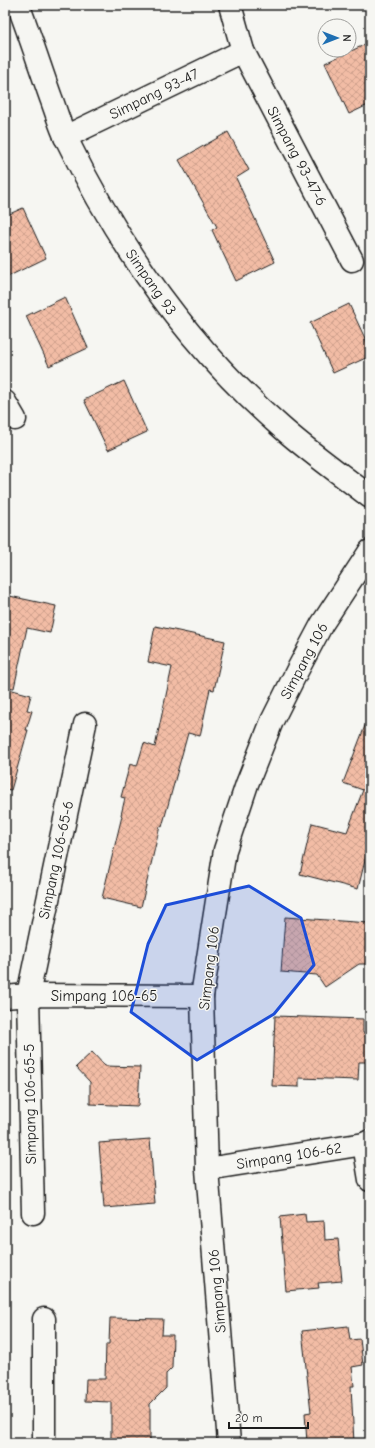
<svg xmlns="http://www.w3.org/2000/svg" width="375" height="1448" font-family="'Comic Neue',sans-serif">
<style>
.building{fill:url(#building-cross-hatch);stroke:#1c1c1c}
.lines{fill:none;stroke-linecap:round;stroke-linejoin:round}
.minor-casing{stroke:#1c1c1c;stroke-width:25}
.minor{stroke:#f6f6f2;stroke-width:22}
.marked{fill:#1d4ed8;fill-opacity:0.2;stroke:#1d4ed8;stroke-width:3;stroke-linejoin:round}
.labels{text-anchor:middle;dominant-baseline:central;stroke-width:3;stroke-linejoin:round;paint-order:stroke}
.street-label{font-size:15px;fill:#1c1c1c;stroke:#f6f6f2}
</style>
<defs>
<pattern id="building-cross-hatch" width="8" height="8" patternUnits="userSpaceOnUse"><rect width="8" height="8" fill="#f2bca5"/><path d="M0 0l8 8M0 8l8-8" fill="none" stroke="#cfa18d"/></pattern>
</defs>
<rect width="100%" height="100%" fill="#f6f6f2"/>
<filter id="ink" filterUnits="userSpaceOnUse"><feTurbulence type="fractalNoise" baseFrequency=".025" numOctaves="2"/><feDisplacementMap in="SourceGraphic" scale="8" xChannelSelector="R" yChannelSelector="G"/><feConvolveMatrix kernelMatrix="1 2 1 2 8 2 1 2 1" color-interpolation-filters="sRGB"/></filter>
<g filter="url(#ink)">
<!-- building -->
<g class="building">
<polygon points="364,45 370,57 370,104 349,114 325,63"/>
<polygon points="228,132 249,170 236,178 275,262 236,281 212,230 217,227 179,160"/>
<polygon points="23,208 46,258 5,278 5,216"/>
<polygon points="65,297 88,348 49,366 26,316"/>
<polygon points="349,304 370,349 370,356 333,373 310,323"/>
<polygon points="124,381 147,432 108,450 84,400"/>
<polygon points="5,595 56,606 50,633 27,628 14,688 5,687"/>
<polygon points="155,626 225,641 214,690 210,689 200,736 188,733 162,827 160,826 141,907 102,898 122,816 121,815 125,798 121,797 130,764 137,766 144,743 155,747 172,667 148,662"/>
<polygon points="5,688 31,695 27,710 32,711 26,730 28,730 11,790 5,789"/>
<polygon points="368,718 370,718 370,840 358,889 300,874 312,823 347,832 363,790 343,783"/>
<polygon points="285,917 369,923 366,964 359,964 325,987 317,975 281,972"/>
<polygon points="275,1016 363,1019 363,1033 370,1033 370,1062 359,1062 358,1080 299,1078 299,1087 272,1086"/>
<polygon points="92,1052 105,1066 140,1067 138,1106 90,1104 90,1082 76,1067"/>
<polygon points="150,1139 155,1204 104,1208 99,1143"/>
<polygon points="305,1214 306,1222 324,1221 325,1240 338,1239 342,1281 318,1283 319,1288 286,1291 280,1217"/>
<polygon points="110,1318 163,1319 162,1335 173,1335 172,1368 166,1374 166,1388 150,1404 150,1443 111,1443 111,1402 85,1401 86,1379 105,1379 106,1344 109,1344"/>
<polygon points="348,1326 350,1340 360,1339 363,1365 352,1367 354,1386 351,1386 354,1443 307,1443 305,1413 311,1412 302,1331"/>
</g>
<g class="lines">
<!-- minor casing -->
<g class="minor-casing">
<g id="minor">
<path d="M19,5L22,15C32,42 41,70 51,98C56,111 60,126 66,138C120,249 188,346 281,427C309,452 341,474 370,497"/>
<polyline points="230,5 243,51 352,260"/>
<polyline points="65,137 243,51"/>
<polyline points="5,402 15,419"/>
<polyline points="5,997 28,995 202,996"/>
<polyline points="364,1144 370,1180"/>
<polyline points="207,1169 364,1144 370,1141"/>
<polyline points="33,1213 28,995 85,724"/>
<polyline points="44,1443 44,1319"/>
<polyline points="229,1443 207,1169 202,996 225,850 247,784 272,721 297,671 322,624 370,551"/>
</g>
</g>
<!-- minor -->
<use href="#minor" class="minor"/>
</g>
</g>
<!-- marked area -->
<path class="marked" d="M249,886L301,918L314,965L274,1014L197,1060L131,1012L148,944L166,905Z"/>
<g class="labels">
<!-- street labels -->
<g class="street-label">
<text transform="translate(154 94) rotate(-26)">Simpang 93-47</text>
<text transform="translate(297 156) rotate(62)">Simpang 93-47-6</text>
<text transform="translate(151 282) rotate(55)">Simpang 93</text>
<text transform="translate(304 661) rotate(-62)">Simpang 106</text>
<text transform="translate(56 860) rotate(-78)">Simpang 106-65-6</text>
<text transform="translate(209 968) rotate(-83)">Simpang 106</text>
<text x="104" y="996">Simpang 106-65</text>
<text transform="translate(30 1104) rotate(-91)">Simpang 106-65-5</text>
<text transform="translate(289 1156) rotate(-9)">Simpang 106-62</text>
<text transform="translate(217 1291) rotate(-95)">Simpang 106</text>
</g>
</g>
<!-- margin -->
<rect width="375" height="1448" fill="none" stroke="#f6f6f2" stroke-width="20"/>
<rect x="10" y="10" width="355" height="1428" fill="none" stroke="#1c1c1c" stroke-width="1.5" filter="url(#ink)"/>
<!-- north arrow -->
<g transform="translate(337 38) rotate(90)"><circle r="19" fill="#f6f6f2" stroke="#9f9f9c"/>
<path d="M0-3L7 15L0 10L-7 15Z" fill="#1f6fb2"/>
<text y="-6" font-size="11" font-weight="bold" text-anchor="middle" fill="#1c1c1c">N</text>
</g>
<!-- scale -->
<path d="M229 1422v6h79v-6" fill="none" stroke="#1c1c1c" stroke-width="2"/>
<text x="235" y="1422" font-size="12" fill="#1c1c1c" stroke="#f6f6f2" stroke-width="3" paint-order="stroke">20 m</text>
</svg>
